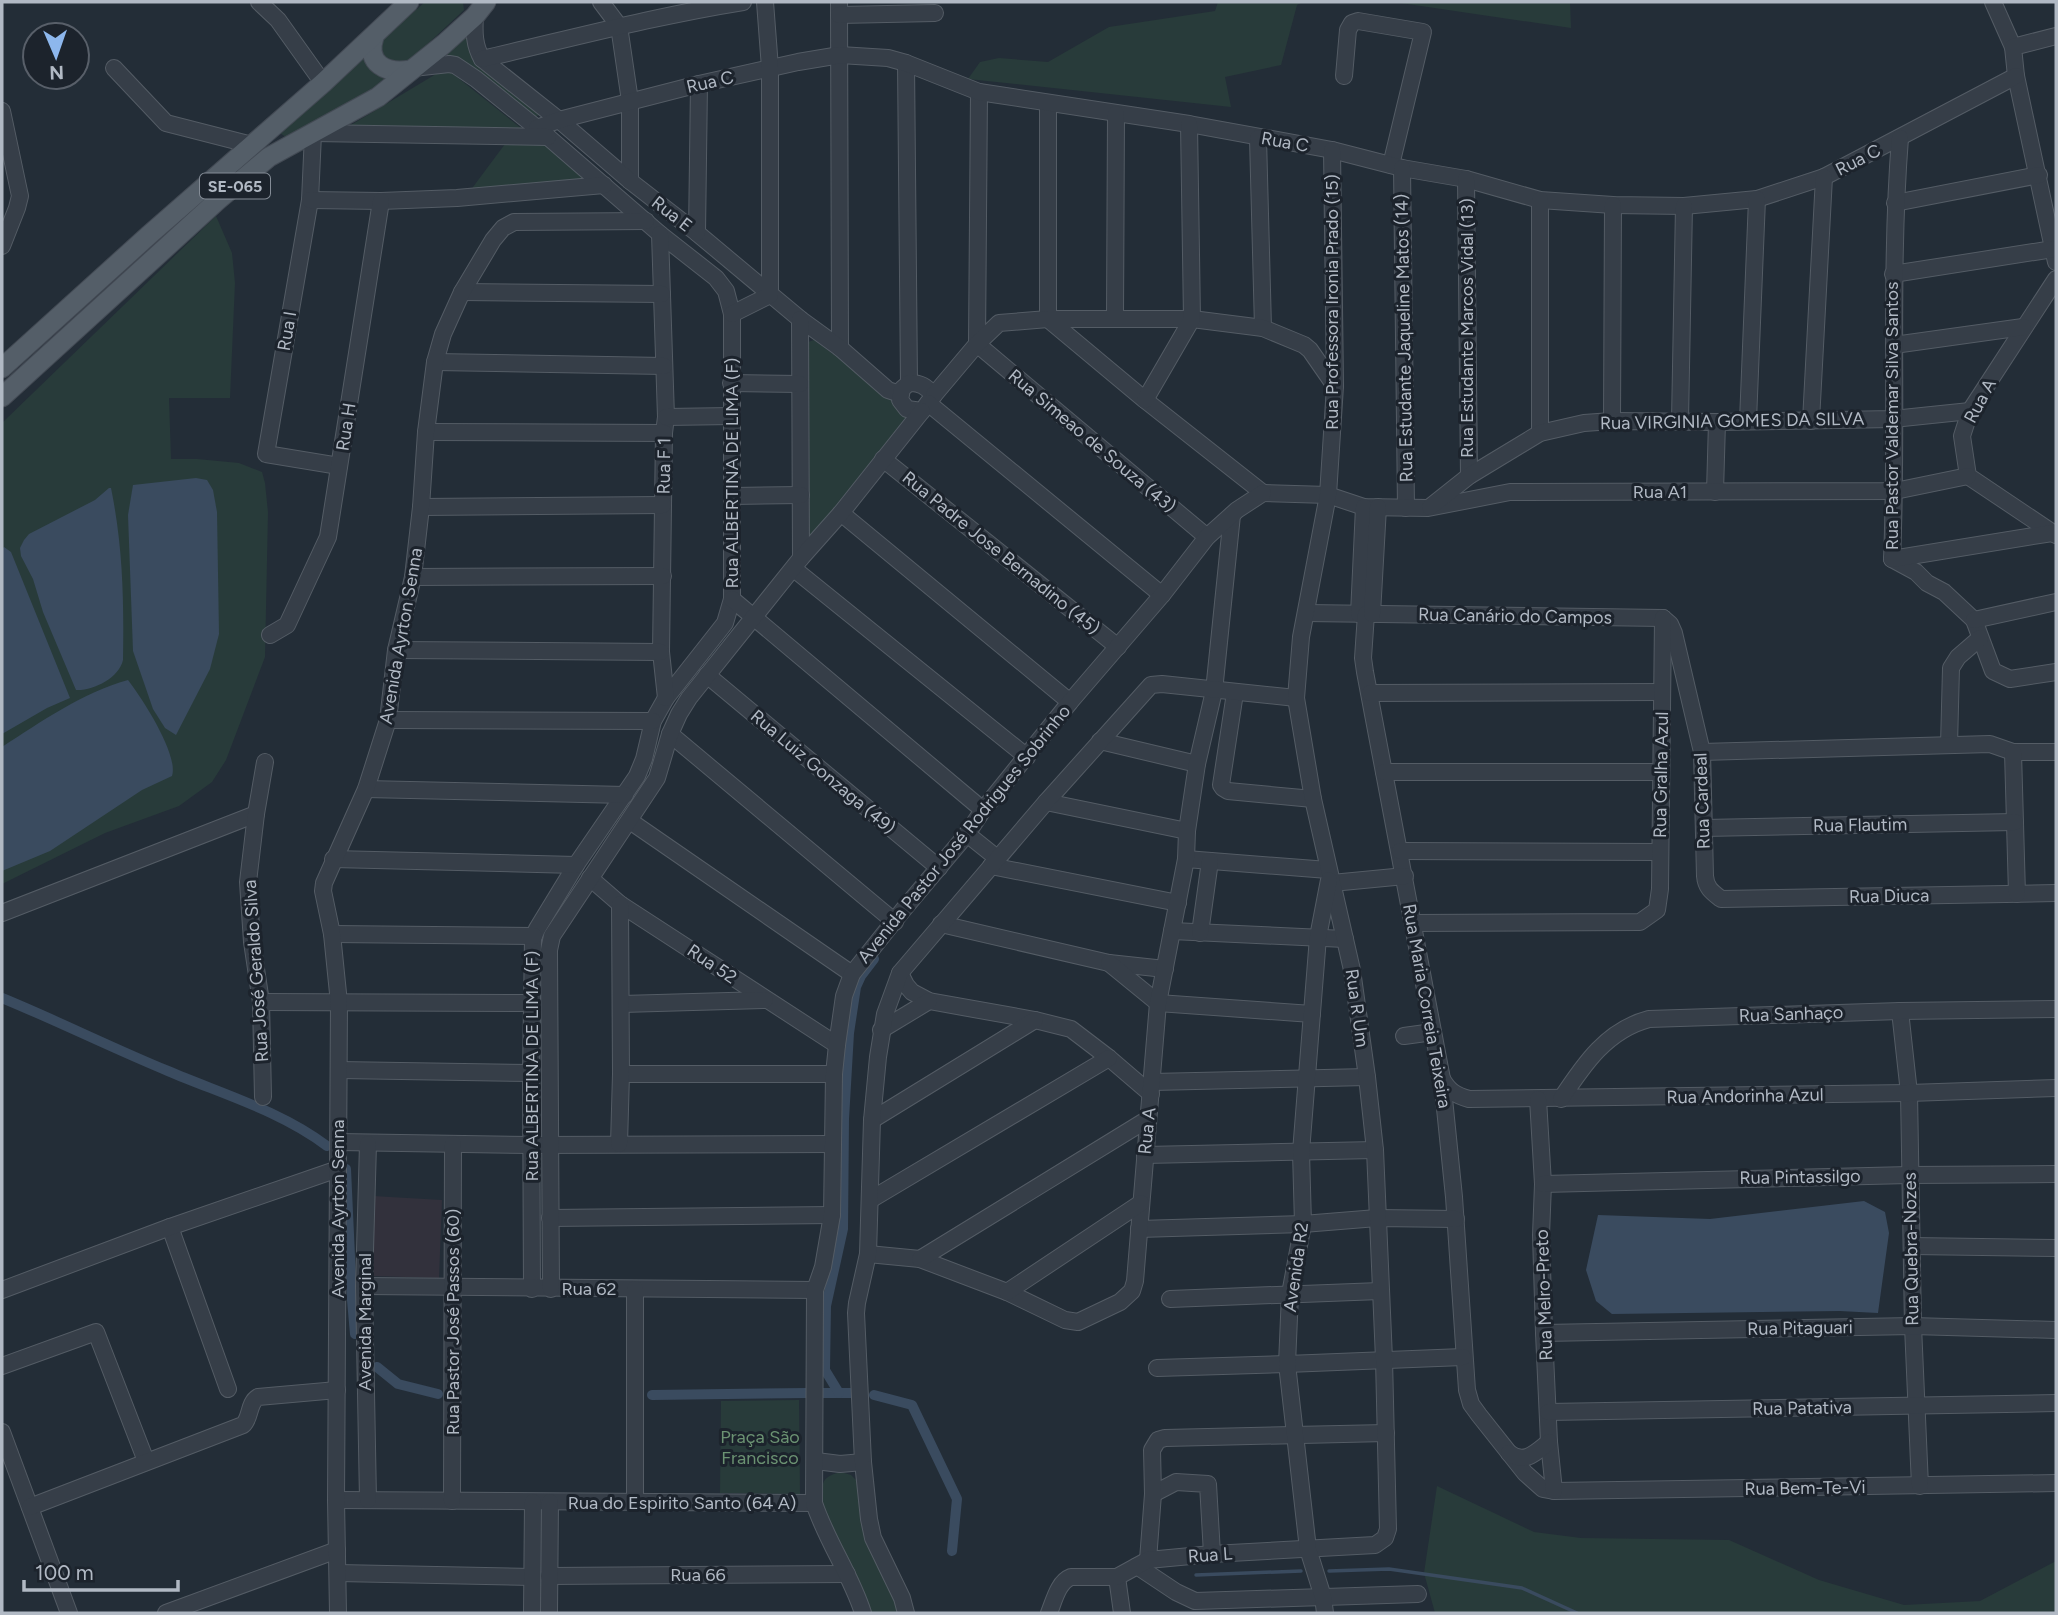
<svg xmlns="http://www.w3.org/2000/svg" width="2058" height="1615" font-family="Figtree,sans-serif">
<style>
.medical{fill:#32313c}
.green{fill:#283b3a}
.water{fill:#3a4b5f}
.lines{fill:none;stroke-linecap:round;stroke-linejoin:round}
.stream{stroke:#3a4b5f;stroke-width:3.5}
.canal{stroke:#3a4b5f;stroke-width:10}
.minor-casing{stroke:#545c65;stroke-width:18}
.major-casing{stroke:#434a54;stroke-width:21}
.minor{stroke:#363e48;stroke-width:16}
.major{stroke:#545e68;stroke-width:19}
.labels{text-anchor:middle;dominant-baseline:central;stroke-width:6;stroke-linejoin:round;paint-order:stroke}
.shield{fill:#1c232c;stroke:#848c96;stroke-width:2}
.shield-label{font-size:16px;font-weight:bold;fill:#b1b9c4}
.street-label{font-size:18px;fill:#b1b9c4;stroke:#1c232c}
.park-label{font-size:18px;fill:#6b9272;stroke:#1c232c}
</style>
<rect width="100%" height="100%" fill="#232d37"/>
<!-- medical -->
<polygon class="medical" points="373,1196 442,1200 439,1278 372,1276"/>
<!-- green -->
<g class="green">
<polygon points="425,2 463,2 464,10 405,65 387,65 378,43"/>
<polygon points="1218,2 1303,2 1297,5 1281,65 1225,77 1231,107 968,79 980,62 999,58 1048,62 1109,27 1215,11"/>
<polygon points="1394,2 1570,2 1571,28"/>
<polygon points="471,34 542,113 532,119 462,64 430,64"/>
<polygon points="366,52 395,76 362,100 309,124 287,138 276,130"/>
<polygon points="441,71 448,71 457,77 526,132 341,131"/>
<polygon points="508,140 540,141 591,182 472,192 473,187"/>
<polygon points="216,216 232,253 235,283 230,398 169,398 171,459 197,459 239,463 262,472 265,483 268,512 265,657 226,760 212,782 179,806 105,833 2,884 2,423"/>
<polygon points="814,340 901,404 907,414 909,422 811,536 807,536 805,348 808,342"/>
<polygon points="799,1400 800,1494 720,1493 721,1401"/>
<path d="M841,1472L851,1475L859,1483L900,1613H868C856,1586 814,1511 823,1484C825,1476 834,1474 841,1472Z"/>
<polygon points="1437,1486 1534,1532 1581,1538 1729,1540 1819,1580 1904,1605 1980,1601 2056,1561 2056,1613 1435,1613 1424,1573"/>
</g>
<!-- water -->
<g class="water">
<polygon points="196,478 207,480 213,490 217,512 219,634 210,669 176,735 165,728 153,709 133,651 128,515 133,485"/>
<path d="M109,488H111C123,547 124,600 123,660C119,678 93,691 76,690L43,612L33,579L21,556L20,548L24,540L29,534L95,500Z"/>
<polygon points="4,547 11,552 70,698 47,708 2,734 2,549"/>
<path d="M128,680C142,698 179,755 172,776L142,790L50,851L2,871V747C42,721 82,693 128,680Z"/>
<polygon points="1864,1201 1885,1212 1889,1233 1878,1313 1840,1311 1612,1314 1596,1301 1586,1270 1598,1215 1710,1219"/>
</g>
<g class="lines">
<!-- stream -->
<g class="stream">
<polyline points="1329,1571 1389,1569 1522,1588 1577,1613"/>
<polyline points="1196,1575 1301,1571"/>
</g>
<!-- canal -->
<g class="canal">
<path d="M2,998C58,1021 112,1048 168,1071C222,1094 281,1111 327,1146"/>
<polyline points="346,1169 352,1300 355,1334"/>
<polyline points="377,1367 398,1384 438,1394"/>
<polyline points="821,1393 851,1393"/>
<polyline points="839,1393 825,1370 826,1306 843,1229 844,1119 849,1033 856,987 861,976 874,959"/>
<polyline points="652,1395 807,1393"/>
<polyline points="874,1395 912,1405 957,1499 952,1551"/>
</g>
<!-- minor casing -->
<g class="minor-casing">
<g id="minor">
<polyline points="259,2 278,20 323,83"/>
<polyline points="601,2 619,26 630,101 630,181"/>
<polyline points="839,2 840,348"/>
<polyline points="1993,2 2013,47"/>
<polyline points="839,15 935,13"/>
<path d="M475,16C474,32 474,45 482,59L559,120L630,181L697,233L800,319L840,348L888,390L900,394"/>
<polyline points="2056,36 2013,47 2016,76 2056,262"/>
<path d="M482,59C569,39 655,16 743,2"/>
<polyline points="906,63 909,383"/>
<polyline points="114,68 166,123 252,145"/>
<polyline points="413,68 449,64 455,65 476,79 548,137 660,234 716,278 726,291 732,314 732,599 725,623 666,698 653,721 644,759 637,776 576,865 537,929 533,938 531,1073 532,1289"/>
<polyline points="1344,76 1348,30 1352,23 1358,21 1423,32 1391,165"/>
<polyline points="979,92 977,344 1207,537"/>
<polyline points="1048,103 1048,319 1145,400 1263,493"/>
<polyline points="2,111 20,196 17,208 2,246"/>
<polyline points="537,128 559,120 699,84 798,62 840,55 888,58 906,63 979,92 1189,124 1332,150 1402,168 1466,179 1540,200 1613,205 1684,206 1757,199 1824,177 2016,76"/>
<polyline points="314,133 548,137"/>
<polyline points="313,134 310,200 266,454 339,466"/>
<polyline points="1258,138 1263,328"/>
<polyline points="1402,168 1406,508"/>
<polyline points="1466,179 1469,476"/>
<polyline points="310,200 381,201 457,198 604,185"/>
<polyline points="1540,200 1540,433"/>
<polyline points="1895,203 2039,175"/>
<polyline points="697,233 699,84"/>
<polyline points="660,234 666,417 664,433 661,652 666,698"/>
<polyline points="1893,274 2053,249"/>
<polyline points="2056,279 1970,411 1962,436 1968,476 2056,535"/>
<polyline points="462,292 662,294"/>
<polyline points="732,314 770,295 770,68 765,2"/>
<polyline points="1115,318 1116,114"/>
<polyline points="800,319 801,558"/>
<polyline points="1894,345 2023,327"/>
<polyline points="435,362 664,366"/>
<polyline points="731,383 800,384"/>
<path d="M909,383C920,382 926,387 934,395L922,411L907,409L900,400L902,389Z"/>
<polyline points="934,395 977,344 999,323 1048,319 1192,319 1263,328 1304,345 1310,350 1335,386"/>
<polyline points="1145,400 1192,319 1189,124"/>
<polyline points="928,403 1162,595"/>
<polyline points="666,417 732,416"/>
<polyline points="1612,421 1613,205"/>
<polyline points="1680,421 1684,206"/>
<polyline points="1748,421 1757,199"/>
<polyline points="1811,421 1824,177"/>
<polyline points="426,432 664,433"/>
<polyline points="883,459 1118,647"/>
<polyline points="1715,492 1717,422"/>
<polyline points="1263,493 1328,495 1364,507 1428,508 1510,492 1895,491 1968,476"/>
<polyline points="733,496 801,495"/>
<polyline points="421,507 663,505"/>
<polyline points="1430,507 1469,476 1540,433 1584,423 1612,421 1717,422 1893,419 1970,411"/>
<polyline points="841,513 1070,702"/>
<path d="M1892,559C1898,419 1889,279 1900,138"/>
<polyline points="1892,559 1916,572 1927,583 1944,592 1974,620 1993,671 2010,679 2056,672"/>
<polyline points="1892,559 2052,533"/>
<polyline points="794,569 1027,757"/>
<polyline points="413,577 663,576"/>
<polyline points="732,599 983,810"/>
<polyline points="1306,613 1663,618"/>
<polyline points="1359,614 1364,507"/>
<polyline points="1366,614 1363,658 1365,672 1442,1079 1454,1197 1467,1390 1471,1404 1479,1415 1525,1473 1543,1489 1554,1491 2056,1483"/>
<polyline points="1372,614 1378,507"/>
<path d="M1663,618L1670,624L1674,633L1702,752L1705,876C1706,888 1712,892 1721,899L2056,893"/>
<polyline points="1974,620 2056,602"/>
<polyline points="270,635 287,625 328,537 381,201"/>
<polyline points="396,650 661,652"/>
<polyline points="707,675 939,868"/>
<polyline points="1235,693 1221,785 1223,788 1228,791 1313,799"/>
<polyline points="1370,693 1662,692"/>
<polyline points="388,720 653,721"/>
<polyline points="670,734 895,922"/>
<polyline points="1100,741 1197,764"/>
<polyline points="1949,745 1951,668 1958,657 1980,638"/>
<polyline points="1702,752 1990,744 2013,752 2056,752"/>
<polyline points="2013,752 2017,894"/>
<polyline points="1384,772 1661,772"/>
<polyline points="366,789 625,795"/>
<polyline points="1046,802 1187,831"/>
<polyline points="630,821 852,974"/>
<polyline points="1704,828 2015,822"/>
<polyline points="967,834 997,858"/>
<polyline points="1400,851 1660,852"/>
<polyline points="333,859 576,865"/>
<polyline points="1186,859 1328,870"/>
<polyline points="991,866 1178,903"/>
<polyline points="590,878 620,904 837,1045"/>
<polyline points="1332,883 1405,876"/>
<polyline points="2,913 256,814"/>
<polyline points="1413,923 1640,922 1657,910 1660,889 1663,618"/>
<polyline points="941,924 1109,963 1165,969"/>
<polyline points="1172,931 1345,939"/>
<polyline points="1200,933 1210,861"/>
<polyline points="332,934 534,936"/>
<polyline points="1109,963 1158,1003 1312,1014"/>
<polyline points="900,973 906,985 912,992 929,1001 1035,1020 1071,1029 1109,1058 1151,1094"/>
<polyline points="261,1002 532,1003"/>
<polyline points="622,1004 765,1000"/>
<polyline points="1900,1011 1909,1093 1913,1326 1920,1486"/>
<polyline points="881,1030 929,1001"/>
<polyline points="1404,1036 1433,1032"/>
<polyline points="339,1070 531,1073"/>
<polyline points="621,1074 834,1074"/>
<path d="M1442,1079C1449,1091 1455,1095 1469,1099L1909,1093L2056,1088"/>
<polyline points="1152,1082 1367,1077"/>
<polyline points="263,1097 261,1002 252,942 248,882 256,814 265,762"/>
<polyline points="1538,1099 1543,1184 1541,1235 1544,1333 1549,1442 1554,1491"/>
<path d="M1561,1099C1584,1064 1607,1030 1649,1019L1900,1011L2056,1009"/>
<polyline points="872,1120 1035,1020"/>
<polyline points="339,1142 532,1145 832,1144"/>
<polyline points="619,1144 621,1074 620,904"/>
<polyline points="1145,1155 1375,1150"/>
<polyline points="1543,1184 1909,1175 2056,1174"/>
<polyline points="870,1200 1109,1058"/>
<polyline points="550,1218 832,1215"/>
<polyline points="170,1227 228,1389"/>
<polyline points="1139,1229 1303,1224 1377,1218 1456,1219"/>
<polyline points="1912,1246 2056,1248"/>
<polyline points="868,1254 920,1259 1007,1292 1065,1320 1078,1322 1120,1302 1132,1291 1135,1281 1158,1003 1186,859 1187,831 1197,764 1214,691 1232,515"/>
<polyline points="920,1259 1148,1119"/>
<polyline points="364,1286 815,1290"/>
<polyline points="551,1289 549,950 552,936 657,778 670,734 679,714 689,698 801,558 841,513 922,411"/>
<polyline points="2,1290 170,1227 338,1169"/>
<polyline points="1007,1292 1141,1203"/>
<polyline points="1170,1299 1380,1291"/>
<polyline points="1544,1333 1913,1326 2056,1330"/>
<polyline points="2,1366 96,1332 146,1461"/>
<polyline points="1157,1368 1287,1364 1463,1357"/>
<polyline points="1548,1412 2056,1403"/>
<polyline points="2,1432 69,1613"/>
<path d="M1509,1453C1525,1465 1536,1452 1549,1442"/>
<polyline points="816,1461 840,1464 863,1462"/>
<polyline points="1153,1494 1176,1482 1208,1484 1212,1554"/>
<polyline points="336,1500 814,1503"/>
<polyline points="368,1500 364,1286 368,1144"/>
<polyline points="452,1501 453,1144"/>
<polyline points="635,1502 635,1289"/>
<path d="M30,1507L243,1425C251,1418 248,1403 258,1397L337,1390"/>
<polyline points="1148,1560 1153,1494 1152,1450 1158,1440 1165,1438 1386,1433"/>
<polyline points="1137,1566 1176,1592 1195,1601 1418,1594"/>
<polyline points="338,1573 532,1577"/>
<polyline points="549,1576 847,1574"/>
<polyline points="1117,1577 1122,1613"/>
<polyline points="166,1613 337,1550"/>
<polyline points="338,1613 336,1500 339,1003 332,934 323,891 324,883 366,789 388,720 396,650 413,577 421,507 426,432 435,362 443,334 462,292 493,240 503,228 514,222 646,221"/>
<polyline points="532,1613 533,1502"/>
<polyline points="549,1613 550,1502"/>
<path d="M863,1613C851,1575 827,1542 814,1503L815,1290L823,1267L832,1215L834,1074L837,1045L844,996L852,974L903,910L967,834L983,810L1070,702L1162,595L1207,537L1237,510L1263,493"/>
<polyline points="906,1613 902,1598 873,1538 869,1519 863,1462 856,1313 857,1303 868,1254 872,1120 878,1057 885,1014 900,973 1046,802 1151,685 1162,684 1296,698"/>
<path d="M1049,1613C1054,1601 1058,1582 1071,1577H1117L1148,1560L1212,1554L1375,1545L1385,1538L1388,1529L1384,1359L1375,1150L1367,1077L1352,970L1313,799L1296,698L1301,637L1328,495L1335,386L1332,150"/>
<polyline points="1325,1613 1323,1597 1308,1549 1287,1364 1290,1294 1303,1224 1301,1152 1318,937 1329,880"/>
</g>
</g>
<!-- major casing -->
<g class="major-casing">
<g id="major">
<path d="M374,37C365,64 387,74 410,70"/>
<polyline points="2,368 149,235 323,83 409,2"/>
<polyline points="2,397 218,200 269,157 378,97 444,44 475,16 486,2"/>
</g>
</g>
<!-- minor -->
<use href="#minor" class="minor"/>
<!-- major -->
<use href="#major" class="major"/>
</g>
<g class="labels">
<!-- shield labels -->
<rect class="shield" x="200" y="173.5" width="70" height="25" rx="5"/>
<g class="shield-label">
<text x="235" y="186">SE-065</text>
</g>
<!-- street labels -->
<g class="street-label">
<text transform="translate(710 82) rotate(-13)">Rua C</text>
<text transform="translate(1285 142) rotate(10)">Rua C</text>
<text transform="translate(1858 160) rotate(-27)">Rua C</text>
<text transform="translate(672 214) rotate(38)">Rua E</text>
<text transform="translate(1332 302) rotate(-90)">Rua Professora Ironia Prado (15)</text>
<text transform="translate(1467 328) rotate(-90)">Rua Estudante Marcos Vidal (13)</text>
<text transform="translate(287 331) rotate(-80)">Rua I</text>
<text transform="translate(1404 338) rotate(-91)">Rua Estudante Jaqueline Matos (14)</text>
<text transform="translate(1980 401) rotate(-62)">Rua A</text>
<text transform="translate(1892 416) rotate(-90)">Rua Pastor Valdemar Silva Santos</text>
<text transform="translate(1732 421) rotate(-1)">Rua VIRGINIA GOMES DA SILVA</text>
<text transform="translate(346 427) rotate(-81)">Rua H</text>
<text transform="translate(1092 441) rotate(40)">Rua Simeao de Souza (43)</text>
<text transform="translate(664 466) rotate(-89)">Rua F 1</text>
<text transform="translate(732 473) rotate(-90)">Rua ALBERTINA DE LIMA (F)</text>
<text x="1660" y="492">Rua A1</text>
<text transform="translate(1001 553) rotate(39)">Rua Padre Jose Bernadino (45)</text>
<text transform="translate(1515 616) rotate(1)">Rua Canário do Campos</text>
<text transform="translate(401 636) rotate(-80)">Avenida Ayrton Senna</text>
<text transform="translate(823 772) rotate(40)">Rua Luiz Gonzaga (49)</text>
<text transform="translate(1661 775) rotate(-89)">Rua Gralha Azul</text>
<text transform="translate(1702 801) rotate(-92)">Rua Cardeal</text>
<text transform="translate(1860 825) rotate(-1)">Rua Flautim</text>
<text transform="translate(964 834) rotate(-51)">Avenida Pastor José Rodrigues Sobrinho</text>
<text transform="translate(1889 896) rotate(-1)">Rua Diuca</text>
<text transform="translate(712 964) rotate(34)">Rua 52</text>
<text transform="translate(256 971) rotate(-94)">Rua José Geraldo Silva</text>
<text transform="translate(1427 1006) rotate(80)">Rua Maria Correia Teixeira</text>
<text transform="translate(1357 1008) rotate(82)">Rua R Um</text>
<text transform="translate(1791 1014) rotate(-2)">Rua Sanhaço</text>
<text transform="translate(532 1066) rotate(-90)">Rua ALBERTINA DE LIMA (F)</text>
<text transform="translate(1745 1096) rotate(-1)">Rua Andorinha Azul</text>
<text transform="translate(1147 1131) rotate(-84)">Rua A</text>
<text transform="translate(1800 1177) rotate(-1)">Rua Pintassilgo</text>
<text transform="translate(338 1209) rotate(-90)">Avenida Ayrton Senna</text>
<text transform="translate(1911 1249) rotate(-91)">Rua Quebra-Nozes</text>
<text transform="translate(1296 1267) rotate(-82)">Avenida R2</text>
<text x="589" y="1289">Rua 62</text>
<text transform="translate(1544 1295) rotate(-92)">Rua Melro-Preto</text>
<text transform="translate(365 1322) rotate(-90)">Avenida Marginal</text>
<text transform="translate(453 1322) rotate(-90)">Rua Pastor José Passos (60)</text>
<text transform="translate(1800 1328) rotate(-1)">Rua Pitaguari</text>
<text transform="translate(1802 1408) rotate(-1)">Rua Patativa</text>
<text transform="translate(1805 1488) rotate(-1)">Rua Bem-Te-Vi</text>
<text x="682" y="1503">Rua do Espirito Santo (64 A)</text>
<text transform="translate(1210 1555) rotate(-4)">Rua L</text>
<text x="698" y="1575">Rua 66</text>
</g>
<!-- park labels -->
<g class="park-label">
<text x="760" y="1437">Praça São<tspan x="760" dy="21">Francisco</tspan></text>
</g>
</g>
<!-- border -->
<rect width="2058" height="1615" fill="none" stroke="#b1b9c4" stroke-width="7"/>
<!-- north arrow -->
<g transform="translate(56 56) rotate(178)"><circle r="33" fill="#1c232c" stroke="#585f69" stroke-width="2"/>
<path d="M0-5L12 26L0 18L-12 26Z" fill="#8db7ed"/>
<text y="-10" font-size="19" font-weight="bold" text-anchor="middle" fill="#b1b9c4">N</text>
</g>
<!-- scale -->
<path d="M24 1580v10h154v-10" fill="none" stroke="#b1b9c4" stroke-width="3.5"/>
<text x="35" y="1580" font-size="21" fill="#b1b9c4" stroke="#1c232c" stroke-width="5" paint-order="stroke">100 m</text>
</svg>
